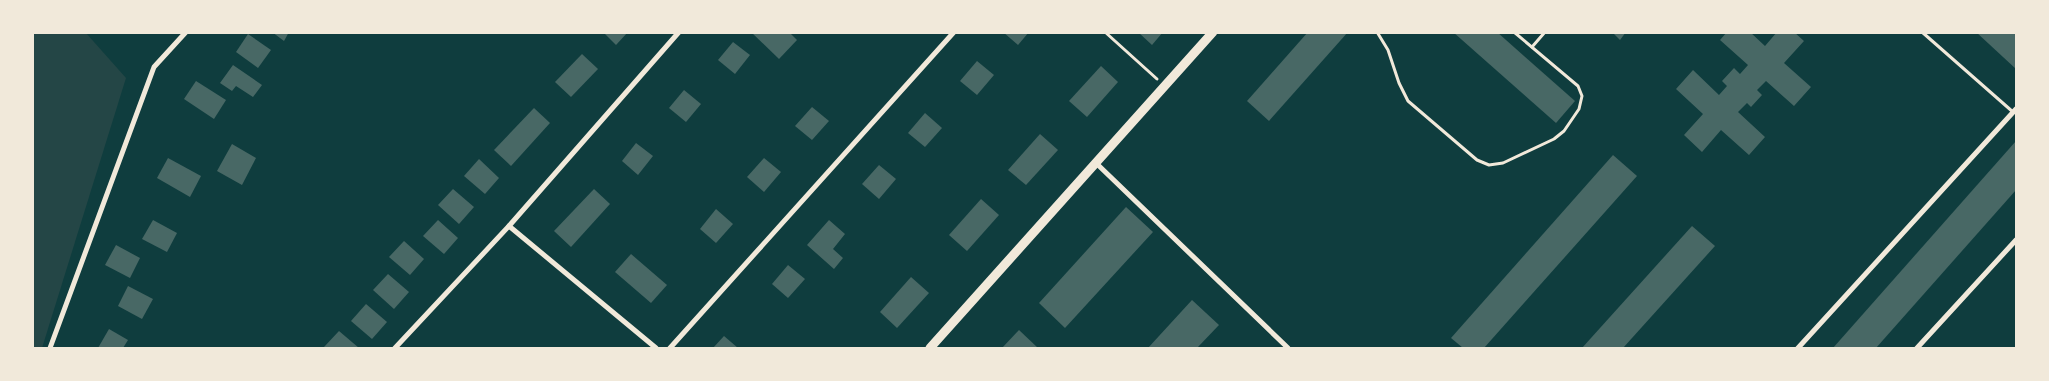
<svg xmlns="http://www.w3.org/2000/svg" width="2049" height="381" font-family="'Fira Sans',sans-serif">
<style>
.green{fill:#244646}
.building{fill:#486865}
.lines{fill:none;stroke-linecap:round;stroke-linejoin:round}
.path{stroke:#f1e9da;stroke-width:3}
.service{stroke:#f1e9da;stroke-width:3}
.minor{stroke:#f1e9da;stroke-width:5}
.tertiary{stroke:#f1e9da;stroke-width:9}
</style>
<rect width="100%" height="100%" fill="#0f3d3e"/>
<!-- green -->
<polygon class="green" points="32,33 86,33 126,78 42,348 32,348"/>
<!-- building -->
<g class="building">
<polygon points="272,32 289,32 284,41"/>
<polygon points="603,32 628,32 616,45"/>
<polygon points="751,32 789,32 797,40 779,59"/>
<polygon points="1003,32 1029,32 1018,45"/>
<polygon points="1138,32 1163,32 1152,45"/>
<polygon points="1308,32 1348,32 1269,121 1247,101"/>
<polygon points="1453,32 1497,32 1575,101 1556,123"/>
<polygon points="1612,32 1626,32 1620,40"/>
<polygon points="1727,32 1750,32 1765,46 1777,32 1794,32 1804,41 1784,63 1811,87 1794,106 1766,81 1757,90 1762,95 1751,107 1747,103 1738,112 1765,137 1749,155 1721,130 1702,152 1684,135 1703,114 1676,89 1693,70 1719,95 1727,86 1722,81 1734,68 1740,74 1748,65 1720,40"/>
<polygon points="1976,32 2016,32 2016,69"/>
<polygon points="248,34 271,50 258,68 236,52"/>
<polygon points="733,42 750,55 735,74 718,60"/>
<polygon points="582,54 598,69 571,97 555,82"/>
<polygon points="977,61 994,75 977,95 960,81"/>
<polygon points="233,65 262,85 253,97 236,86 232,91 220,83"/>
<polygon points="1101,66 1118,82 1087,117 1069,101"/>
<polygon points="196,81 226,100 214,119 184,99"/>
<polygon points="684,90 701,104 686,122 669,108"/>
<polygon points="812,107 829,121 812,140 795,126"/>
<polygon points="534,108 550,123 511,166 494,150"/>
<polygon points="925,113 942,128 925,147 908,133"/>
<polygon points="1040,134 1058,150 1026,185 1008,170"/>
<polygon points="2016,141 2016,190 1876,348 1833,348"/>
<polygon points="636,143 653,156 638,175 622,161"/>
<polygon points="232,144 256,158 242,185 217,171"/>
<polygon points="1613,155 1637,176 1484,348 1463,348 1451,338"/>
<polygon points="168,158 201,176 190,197 157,178"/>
<polygon points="764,158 781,172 764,192 747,177"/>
<polygon points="479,159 499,178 485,194 464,176"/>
<polygon points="879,165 896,179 879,199 862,184"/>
<polygon points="453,189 474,207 459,224 438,205"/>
<polygon points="594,189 610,204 571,247 554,231"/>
<polygon points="981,199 999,215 967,251 949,235"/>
<polygon points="1126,207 1153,232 1065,328 1039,303"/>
<polygon points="716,209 733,224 716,243 700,229"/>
<polygon points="153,220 177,233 167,252 142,239"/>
<polygon points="438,220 458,238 444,254 423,236"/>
<polygon points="829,220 845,234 833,249 843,258 834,269 807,245"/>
<polygon points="1692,226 1715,246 1623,348 1582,348"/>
<polygon points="404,241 424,259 410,275 389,257"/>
<polygon points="116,245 140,258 130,278 105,265"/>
<polygon points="631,254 667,285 651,303 615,272"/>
<polygon points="788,265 805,279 788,298 772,284"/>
<polygon points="388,274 409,292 394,309 373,290"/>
<polygon points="911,277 929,293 897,328 880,312"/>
<polygon points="128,286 153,299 142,319 118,306"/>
<polygon points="1192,300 1219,325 1197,348 1148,348"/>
<polygon points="366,304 387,322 372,339 351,321"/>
<polygon points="109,329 128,340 123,348 98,348"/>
<polygon points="1019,330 1038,348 1002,348"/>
<polygon points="339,331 359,348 324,347"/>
<polygon points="724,336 738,348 713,348"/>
</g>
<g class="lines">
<!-- path -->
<polyline class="path" points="1105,32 1157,79"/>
<!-- service -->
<g class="service">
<polyline points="1377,32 1388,50 1399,83 1408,101 1477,160 1489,165 1503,163 1554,139 1564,131 1579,109 1582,96 1578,86 1514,32"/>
<polyline points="1922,32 2013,112"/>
<polyline points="1532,47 1545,32"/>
</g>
<!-- minor -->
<g class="minor">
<polyline points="1096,163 1288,348"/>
<polyline points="509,226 656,348"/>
<polyline points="50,348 154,67 186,32"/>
<polyline points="395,348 509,226 679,32"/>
<polyline points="670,348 954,32"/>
<polyline points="1798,348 2016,109"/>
<polyline points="1917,348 2016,240"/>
</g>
<!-- tertiary -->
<polyline class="tertiary" points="930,348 1213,32"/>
</g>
<!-- border -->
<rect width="2049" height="381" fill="none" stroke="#f1e9da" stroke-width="68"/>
</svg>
